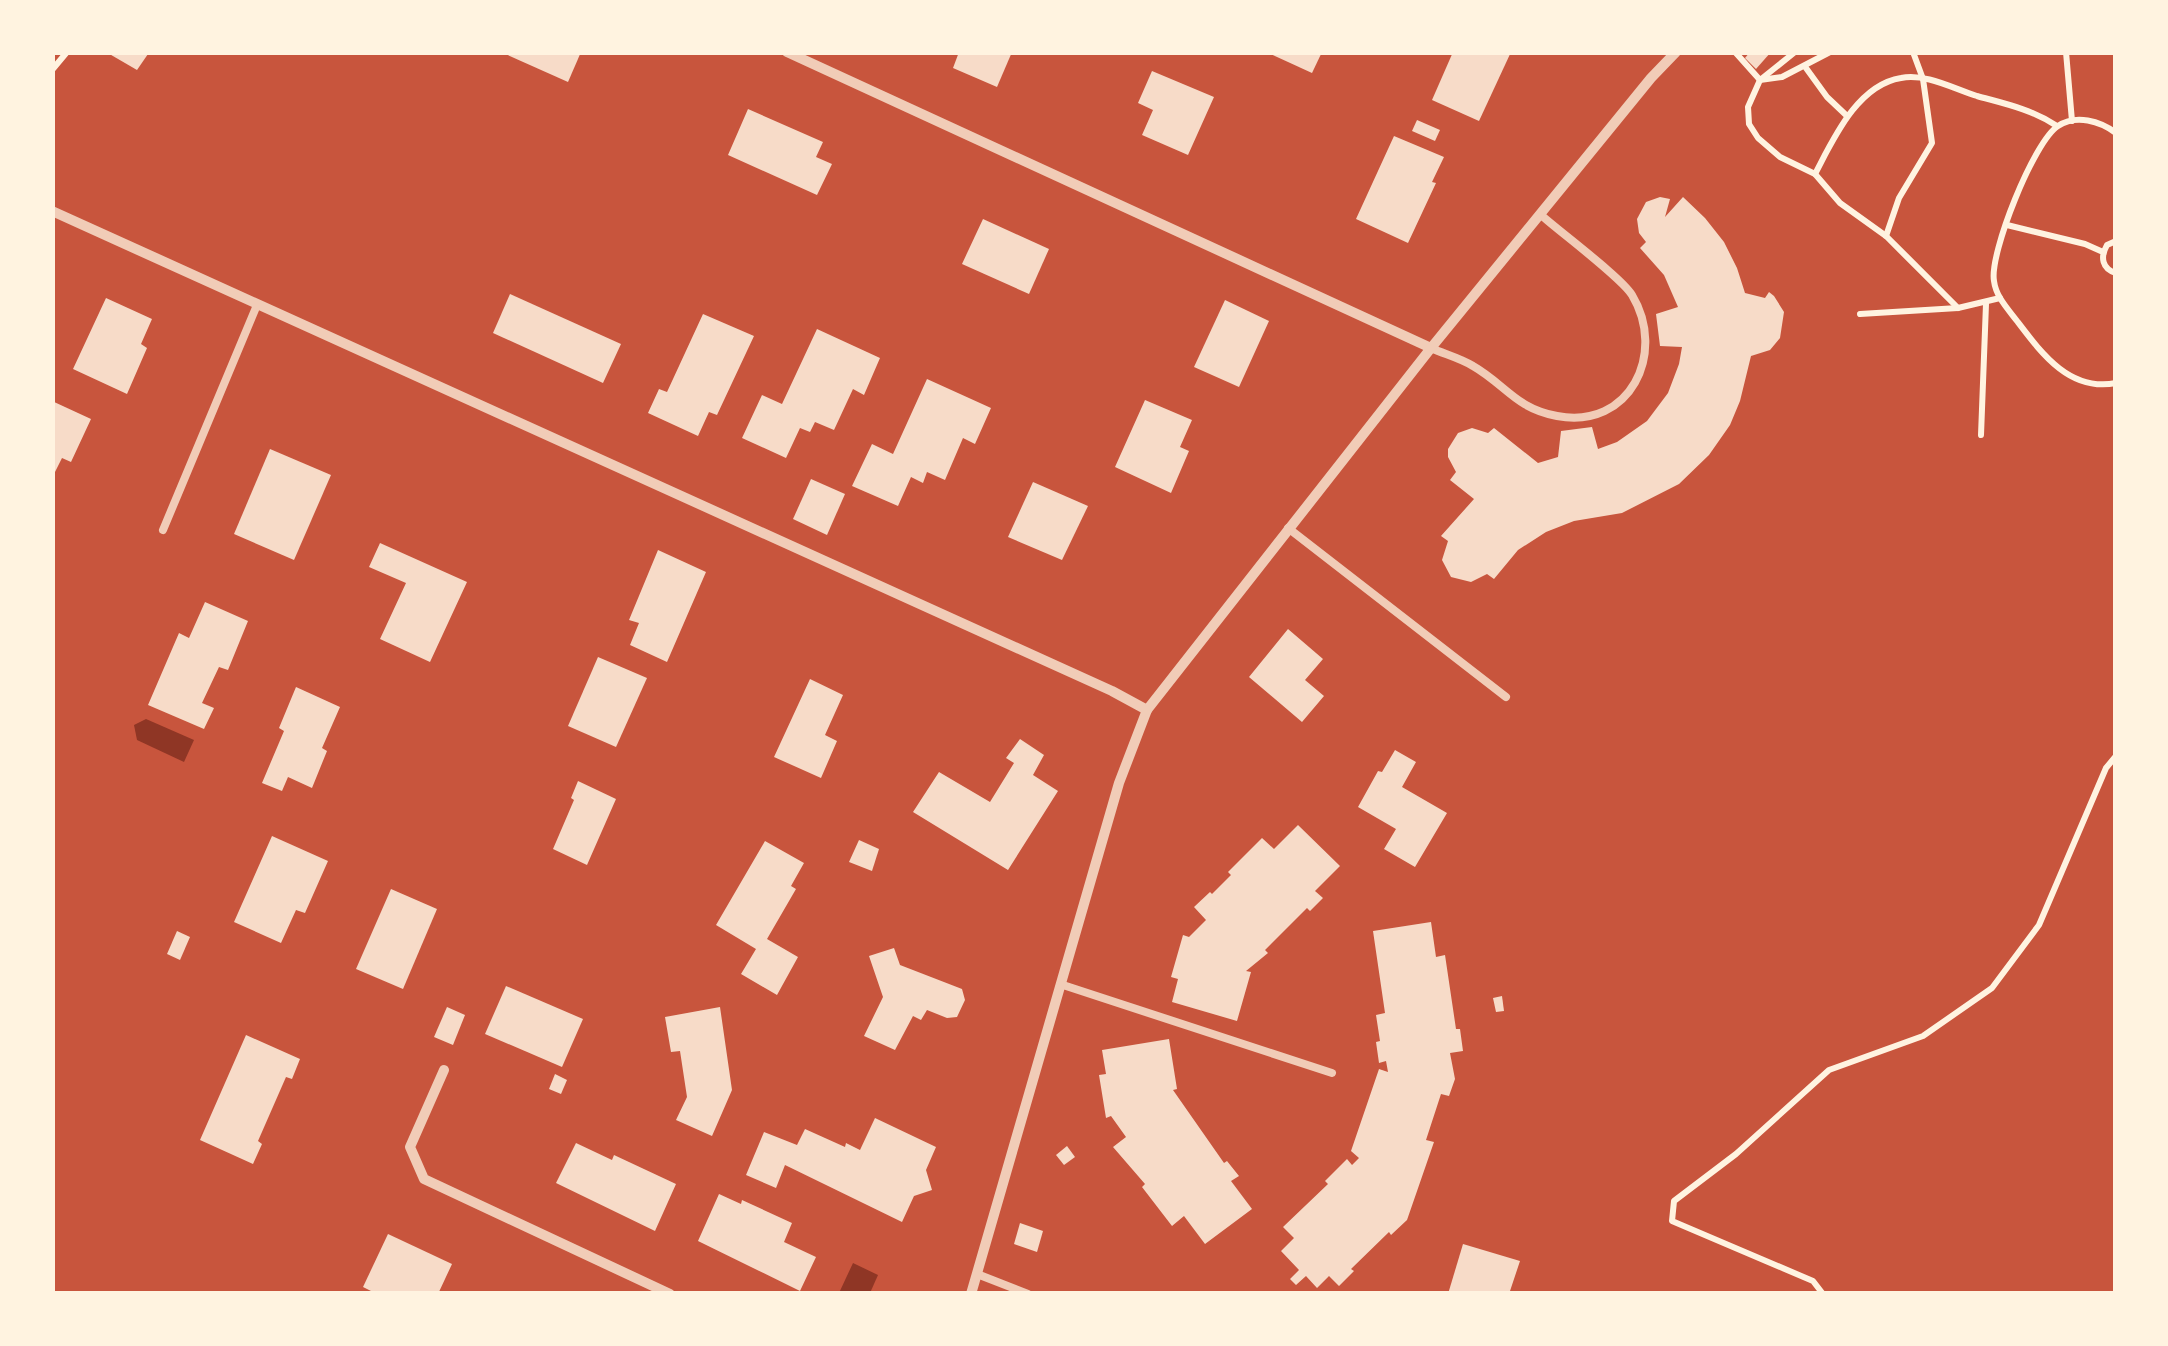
<svg xmlns="http://www.w3.org/2000/svg" width="2168" height="1346" font-family="'Titillium Web',sans-serif">
<style>
.water{fill:#8f3625}
.building{fill:#f7dbc8}
.lines{fill:none;stroke-linecap:round;stroke-linejoin:round}
.path{stroke:#fff3e0;stroke-width:6}
.service{stroke:#f1ccb7;stroke-width:8}
.minor{stroke:#f1ccb7;stroke-width:10}
</style>
<rect width="100%" height="100%" fill="#c8553d"/>
<!-- water -->
<g class="water">
<polygon points="146,719 194,740 184,762 137,740 134,725"/>
<polygon points="853,1263 878,1275 870,1293 839,1293"/>
</g>
<!-- building -->
<g class="building">
<polygon points="106,52 145,52 148,54 137,70"/>
<polygon points="501,52 581,52 568,82"/>
<polygon points="959,52 1012,52 997,87 953,68"/>
<polygon points="1266,52 1322,52 1312,73"/>
<polygon points="1453,52 1511,52 1479,121 1432,100"/>
<polygon points="1750,52 1771,52 1756,69 1745,58"/>
<polygon points="1152,71 1214,97 1188,155 1142,135 1153,110 1138,103"/>
<polygon points="748,109 823,142 816,157 832,164 817,195 728,155"/>
<polygon points="1417,120 1440,130 1435,141 1412,131"/>
<polygon points="1394,136 1444,157 1432,182 1436,183 1408,243 1356,219"/>
<polygon points="1660,197 1670,199 1665,217 1683,197 1705,218 1724,242 1737,268 1745,293 1765,298 1769,292 1774,296 1784,312 1780,338 1770,350 1751,356 1740,401 1730,425 1709,455 1679,484 1622,513 1574,521 1546,532 1518,550 1494,579 1487,574 1471,582 1451,577 1442,560 1448,541 1441,536 1474,499 1450,480 1456,472 1448,457 1448,449 1458,433 1472,428 1488,433 1494,428 1538,463 1558,457 1561,431 1592,427 1598,449 1617,442 1647,421 1668,393 1679,364 1682,347 1660,346 1656,314 1678,307 1664,275 1640,248 1646,242 1639,233 1637,219 1646,202"/>
<polygon points="983,219 1049,249 1029,294 962,264"/>
<polygon points="510,294 621,344 603,383 493,333"/>
<polygon points="106,298 152,319 141,344 147,348 127,394 73,369"/>
<polygon points="1225,300 1269,321 1239,387 1194,367"/>
<polygon points="703,314 754,336 717,415 709,412 698,436 648,413 659,389 667,392"/>
<polygon points="817,329 880,358 864,395 853,389 834,430 815,422 810,432 800,428 786,458 742,438 762,395 782,404"/>
<polygon points="927,379 991,408 975,444 963,438 945,480 927,472 923,483 911,477 898,506 852,486 872,444 893,454"/>
<polygon points="1145,400 1192,420 1180,447 1189,451 1171,493 1115,467"/>
<polygon points="52,401 91,419 71,462 62,458 52,478"/>
<polygon points="270,449 331,475 294,560 234,534"/>
<polygon points="811,479 845,494 827,535 793,519"/>
<polygon points="1033,482 1088,506 1062,560 1008,537"/>
<polygon points="380,543 467,582 430,662 380,639 406,583 369,567"/>
<polygon points="658,550 706,572 667,662 630,645 639,623 629,620"/>
<polygon points="205,602 248,621 228,670 219,667 202,703 214,708 204,729 148,705 179,633 189,638"/>
<polygon points="1288,629 1323,659 1305,680 1324,696 1302,722 1249,677"/>
<polygon points="598,657 647,678 616,747 568,726"/>
<polygon points="810,679 843,695 825,735 837,741 821,778 774,757"/>
<polygon points="296,687 340,707 322,748 327,751 312,788 288,777 282,791 262,783 284,731 279,728"/>
<polygon points="1020,739 1044,755 1033,775 1058,791 1008,870 913,812 939,772 990,802 1014,763 1006,758"/>
<polygon points="1395,750 1416,762 1402,787 1447,813 1415,867 1384,849 1396,829 1358,807 1378,771 1382,772"/>
<polygon points="578,781 616,799 587,865 553,849 574,800 571,798"/>
<polygon points="1298,825 1340,866 1315,891 1323,898 1310,911 1307,908 1265,950 1268,953 1246,971 1251,972 1237,1021 1172,1002 1178,979 1171,977 1183,935 1189,937 1206,920 1194,907 1210,892 1212,894 1231,875 1228,872 1262,838 1274,849"/>
<polygon points="272,836 328,861 305,913 296,910 281,943 234,922"/>
<polygon points="859,840 879,849 872,871 849,862"/>
<polygon points="765,841 804,863 791,886 796,889 767,939 798,957 777,995 741,974 756,949 716,925"/>
<polygon points="391,889 437,909 403,989 356,969"/>
<polygon points="1431,922 1436,957 1445,955 1456,1029 1460,1029 1463,1051 1450,1053 1455,1079 1449,1096 1441,1094 1426,1140 1434,1142 1407,1220 1391,1235 1389,1232 1351,1269 1354,1271 1339,1286 1329,1276 1317,1288 1306,1276 1296,1285 1290,1279 1299,1270 1281,1251 1294,1238 1283,1227 1328,1184 1325,1181 1347,1159 1352,1165 1359,1158 1351,1151 1379,1069 1388,1072 1386,1061 1379,1063 1376,1042 1380,1041 1376,1015 1385,1013 1373,931"/>
<polygon points="177,931 190,937 180,960 167,954"/>
<polygon points="894,948 900,965 962,989 965,1000 957,1017 947,1018 927,1010 921,1020 913,1016 895,1050 864,1036 883,997 869,956"/>
<polygon points="506,986 583,1019 562,1067 485,1034"/>
<polygon points="1502,996 1504,1011 1496,1012 1493,998"/>
<polygon points="447,1007 465,1015 453,1045 434,1037"/>
<polygon points="720,1007 732,1090 712,1136 676,1120 687,1097 680,1051 671,1052 665,1017"/>
<polygon points="246,1035 300,1059 292,1079 286,1077 258,1141 262,1144 253,1164 200,1140"/>
<polygon points="1169,1039 1177,1089 1173,1090 1224,1163 1227,1161 1239,1176 1231,1181 1252,1209 1205,1244 1184,1216 1172,1226 1142,1187 1145,1184 1113,1147 1126,1137 1111,1116 1106,1118 1099,1075 1106,1074 1102,1050"/>
<polygon points="555,1074 567,1080 561,1094 549,1089"/>
<polygon points="875,1118 936,1147 926,1170 932,1190 914,1196 902,1222 785,1165 776,1188 746,1175 764,1132 797,1145 805,1129 845,1147 846,1143 860,1150"/>
<polygon points="576,1143 612,1160 614,1155 676,1184 655,1231 556,1183"/>
<polygon points="1067,1146 1075,1157 1064,1165 1056,1155"/>
<polygon points="719,1194 741,1204 742,1200 792,1223 784,1242 816,1257 800,1291 698,1241"/>
<polygon points="1020,1223 1043,1231 1037,1252 1014,1244"/>
<polygon points="388,1234 452,1264 438,1294 377,1294 363,1287"/>
<polygon points="1463,1244 1520,1261 1509,1294 1448,1294"/>
</g>
<g class="lines">
<!-- path -->
<g class="path">
<polyline points="1735,52 1760,80 1782,77 1830,52"/>
<polyline points="1795,52 1760,80 1748,107 1749,124 1758,138 1780,157 1815,174 1840,203 1886,236 1958,308"/>
<polyline points="2066,52 2072,121"/>
<polyline points="1806,68 1827,97 1846,115"/>
<polyline points="52,70 67,52"/>
<path d="M2116,133C2100,121 2076,114 2058,126C2034,141 1989,254 1994,281C1996,297 2008,309 2017,321C2042,354 2070,392 2116,383"/>
<path d="M1815,174C1833,140 1857,85 1901,78C1926,73 1954,89 1977,96C2006,104 2031,109 2057,126"/>
<polyline points="2007,225 2085,244 2103,252"/>
<polyline points="1886,236 1899,198 1932,143 1923,79 1913,52"/>
<path d="M2116,241L2107,245C2100,257 2102,269 2116,273"/>
<polyline points="1860,314 1958,308 2000,298"/>
<polyline points="1981,435 1986,304"/>
<polyline points="1823,1294 1813,1281 1672,1221 1674,1201 1736,1154 1829,1070 1923,1036 1992,988 2039,925 2106,768 2116,756"/>
</g>
<!-- service -->
<g class="service">
<path d="M1431,348C1444,354 1460,358 1473,366C1506,385 1515,408 1557,416C1630,430 1667,353 1632,295C1622,278 1560,232 1541,215"/>
<polyline points="1288,528 1506,697"/>
<polyline points="163,530 257,305"/>
<polyline points="1063,985 1332,1073"/>
<polyline points="977,1274 1028,1294"/>
</g>
<!-- minor -->
<g class="minor">
<polyline points="787,52 1431,348"/>
<polyline points="52,211 1112,691 1147,710"/>
<polyline points="444,1070 410,1147 424,1179 670,1294"/>
<polyline points="971,1294 1119,783 1147,710 1431,348 1651,78 1676,52"/>
</g>
</g>
<!-- border -->
<rect width="2168" height="1346" fill="none" stroke="#fff3e0" stroke-width="110"/>
</svg>
